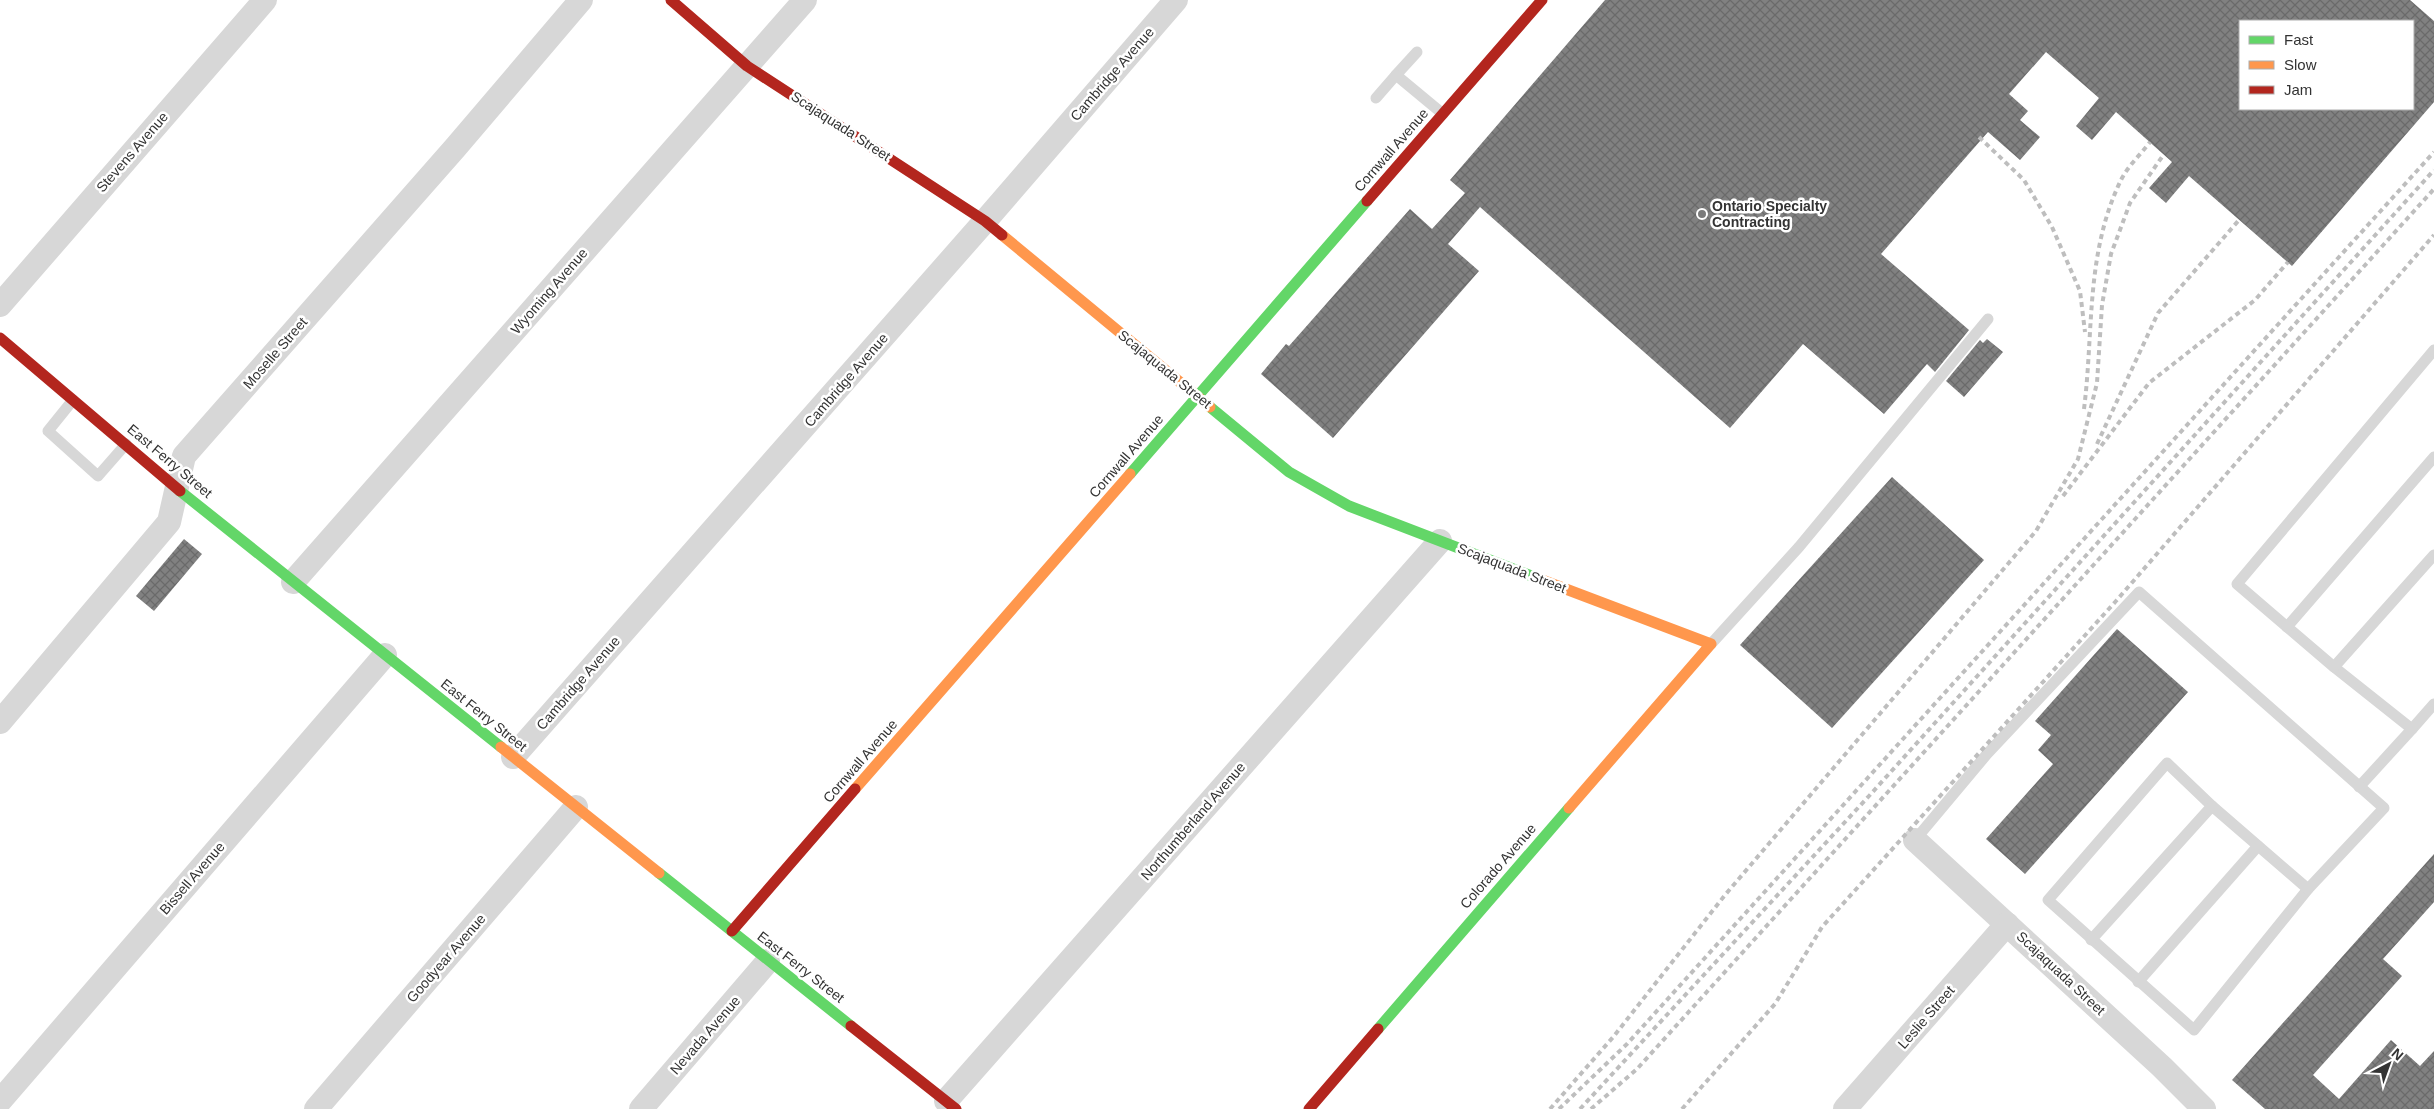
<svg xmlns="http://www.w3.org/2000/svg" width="2434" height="1109" font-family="Arial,sans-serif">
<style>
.building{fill:url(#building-cross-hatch);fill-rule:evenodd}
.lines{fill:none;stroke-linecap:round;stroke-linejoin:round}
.lane{stroke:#d7d7d7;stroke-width:11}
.street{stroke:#d7d7d7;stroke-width:24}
.fast{stroke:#63d668;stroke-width:11}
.slow{stroke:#ff974d;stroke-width:11}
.jam{stroke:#b3261e;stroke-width:11}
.rail{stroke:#bebebe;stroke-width:4;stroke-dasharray:5 4;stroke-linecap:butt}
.poi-dot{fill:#7a7a7a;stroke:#fff;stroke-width:2}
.labels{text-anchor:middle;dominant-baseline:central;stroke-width:5;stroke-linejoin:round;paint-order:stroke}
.street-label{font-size:14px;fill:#333;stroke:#fff}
.poi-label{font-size:14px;font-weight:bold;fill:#333;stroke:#fff;text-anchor:start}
</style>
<defs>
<pattern id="building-cross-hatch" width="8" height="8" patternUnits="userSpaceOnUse" patternTransform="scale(1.25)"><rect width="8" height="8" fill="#818181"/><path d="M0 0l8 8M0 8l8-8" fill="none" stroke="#6a6a6a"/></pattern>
</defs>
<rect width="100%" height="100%" fill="#fff"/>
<!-- building -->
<g class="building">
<path d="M1605,0H2410L2434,21V102L2292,266L2189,176L2166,203L2149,188L2172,162L2116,112L2092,140L2076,126L2099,98L2046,52L2009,94L2028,111L2020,120L2040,137L2020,160L1988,132L1881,254L1969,330L1935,372L1927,364L1884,414L1803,344L1730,428L1480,207L1448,244L1479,271L1333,438L1261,374L1286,344L1289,346L1410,209L1432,229L1465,193L1450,180ZM2240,21H2413V109H2240Z"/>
<polygon points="1987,339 2003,352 1964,397 1946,381 1980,340 1983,343"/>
<polygon points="1892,477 1984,560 1832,728 1740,645"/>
<polygon points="184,539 202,554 154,611 136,596"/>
<polygon points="2117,629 2188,692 2025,874 1986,839 2053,764 2038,750 2051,735 2035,721"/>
<polygon points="2434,854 2434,902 2383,959 2402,976 2313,1075 2339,1099 2391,1040 2420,1066 2434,1051 2434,1109 2265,1109 2232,1080"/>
</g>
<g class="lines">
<!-- lane -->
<g class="lane">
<polyline points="1417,52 1396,75 1443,114"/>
<polyline points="1376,98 1396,75"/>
<polyline points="2434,350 2237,584 2334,667 2412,729 2434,704"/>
<polyline points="73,400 48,431 98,476 126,444"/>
<polyline points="2287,627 2434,457"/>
<polyline points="1711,644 1799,547 1988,319"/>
<polyline points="2334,667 2434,555"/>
<polyline points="2359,787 2412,729"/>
<polyline points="1915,840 1987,754 2139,592 2384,808 2308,889 2194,1030 2048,900 2167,763 2212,806"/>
<polyline points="2091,940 2212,806 2308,889"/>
<polyline points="2138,982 2258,846"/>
</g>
<!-- street -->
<g class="street">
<polyline points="0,305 265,0"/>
<polyline points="293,582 805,0"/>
<polyline points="0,722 169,522 184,456 455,148 581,0"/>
<polyline points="513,757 985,221 1176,0"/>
<polyline points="1915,840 2162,1067 2204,1109"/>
<polyline points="0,1101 385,655"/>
<polyline points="946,1101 1440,541"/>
<polyline points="316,1109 576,807"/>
<polyline points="641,1109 768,961"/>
<polyline points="1845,1109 2007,924"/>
</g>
<!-- fast -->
<g class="fast">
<polyline points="1210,407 1289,472 1349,506 1542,580"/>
<polyline points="1130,474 1367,201"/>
<polyline points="180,491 501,747"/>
<polyline points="659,873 851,1026"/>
<polyline points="1378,1029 1569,808"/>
</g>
<!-- slow -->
<g class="slow">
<polyline points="1002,235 1210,407"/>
<polyline points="1542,580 1711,644 1569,808"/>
<polyline points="501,747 659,873"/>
<polyline points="855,789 1130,474"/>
</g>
<!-- jam -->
<g class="jam">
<polyline points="671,0 747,66 985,221 1002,235"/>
<polyline points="1367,201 1542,0"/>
<polyline points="0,338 180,491"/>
<polyline points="732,931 855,789"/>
<polyline points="851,1026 956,1109"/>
<polyline points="1309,1109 1378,1029"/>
</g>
<!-- rail -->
<g class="rail">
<polyline points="1979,137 2024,180 2052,227 2080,291 2085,332"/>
<path d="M2084,409C2094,330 2085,252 2122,178C2129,165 2141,154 2150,142"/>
<polyline points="2097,444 2158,313 2239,220"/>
<polyline points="2063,496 2149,383 2255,300 2288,262"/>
<polyline points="1550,1109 1614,1036 1725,895 2036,531 2078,459 2097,383 2102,305 2111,254 2130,203 2164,154"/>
<polyline points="1559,1109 1627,1044 2434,152"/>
<polyline points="1580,1109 1869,796 2434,170"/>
<polyline points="1591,1109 1637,1069 2434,189"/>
<polyline points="1682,1109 1775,1004 1822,927 2116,601 2434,235"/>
</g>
</g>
<!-- markers -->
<circle class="poi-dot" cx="1702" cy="214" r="5"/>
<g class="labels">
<!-- street labels -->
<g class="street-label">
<text transform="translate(1112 74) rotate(-49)">Cambridge Avenue</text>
<text transform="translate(841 126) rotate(33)">Scajaquada Street</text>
<text transform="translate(1391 150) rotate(-49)">Cornwall Avenue</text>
<text transform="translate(132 152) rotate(-49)">Stevens Avenue</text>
<text transform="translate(549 291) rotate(-49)">Wyoming Avenue</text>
<text transform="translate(275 353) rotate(-49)">Moselle Street</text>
<text transform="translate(1165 369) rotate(39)">Scajaquada Street</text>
<text transform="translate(846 380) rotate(-49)">Cambridge Avenue</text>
<text transform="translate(1126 456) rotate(-49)">Cornwall Avenue</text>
<text transform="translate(170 461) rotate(40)">East Ferry Street</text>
<text transform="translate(1512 568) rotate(21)">Scajaquada Street</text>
<text transform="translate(578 683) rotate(-49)">Cambridge Avenue</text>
<text transform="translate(484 715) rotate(39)">East Ferry Street</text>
<text transform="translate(860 761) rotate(-49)">Cornwall Avenue</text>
<text transform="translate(1193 821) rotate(-49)">Northumberland Avenue</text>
<text transform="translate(1498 866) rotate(-49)">Colorado Avenue</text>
<text transform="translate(192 878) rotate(-49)">Bissell Avenue</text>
<text transform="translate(446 958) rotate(-49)">Goodyear Avenue</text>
<text transform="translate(801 967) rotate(38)">East Ferry Street</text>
<text transform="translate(2061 973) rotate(43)">Scajaquada Street</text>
<text transform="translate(1926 1017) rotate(-49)">Leslie Street</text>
<text transform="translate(705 1035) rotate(-49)">Nevada Avenue</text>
</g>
<!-- poi labels -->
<g class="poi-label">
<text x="1712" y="206">Ontario Specialty<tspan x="1712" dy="16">Contracting</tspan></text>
</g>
</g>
<!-- legend -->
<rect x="2239" y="20" width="175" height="90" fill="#ffffff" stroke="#adadad"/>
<rect x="2249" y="36" width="25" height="8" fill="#63d668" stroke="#adadad"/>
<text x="2284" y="45" font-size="15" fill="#333333">Fast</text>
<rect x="2249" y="61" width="25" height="8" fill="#ff974d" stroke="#adadad"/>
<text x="2284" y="70" font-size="15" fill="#333333">Slow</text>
<rect x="2249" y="86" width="25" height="8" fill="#b3261e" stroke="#adadad"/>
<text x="2284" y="95" font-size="15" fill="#333333">Jam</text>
<!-- north arrow -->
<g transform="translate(2389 1064) rotate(41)" stroke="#ffffff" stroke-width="4" paint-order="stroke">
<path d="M0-4L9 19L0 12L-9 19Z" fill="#333333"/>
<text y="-8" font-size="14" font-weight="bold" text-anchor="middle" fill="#333333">N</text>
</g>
</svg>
